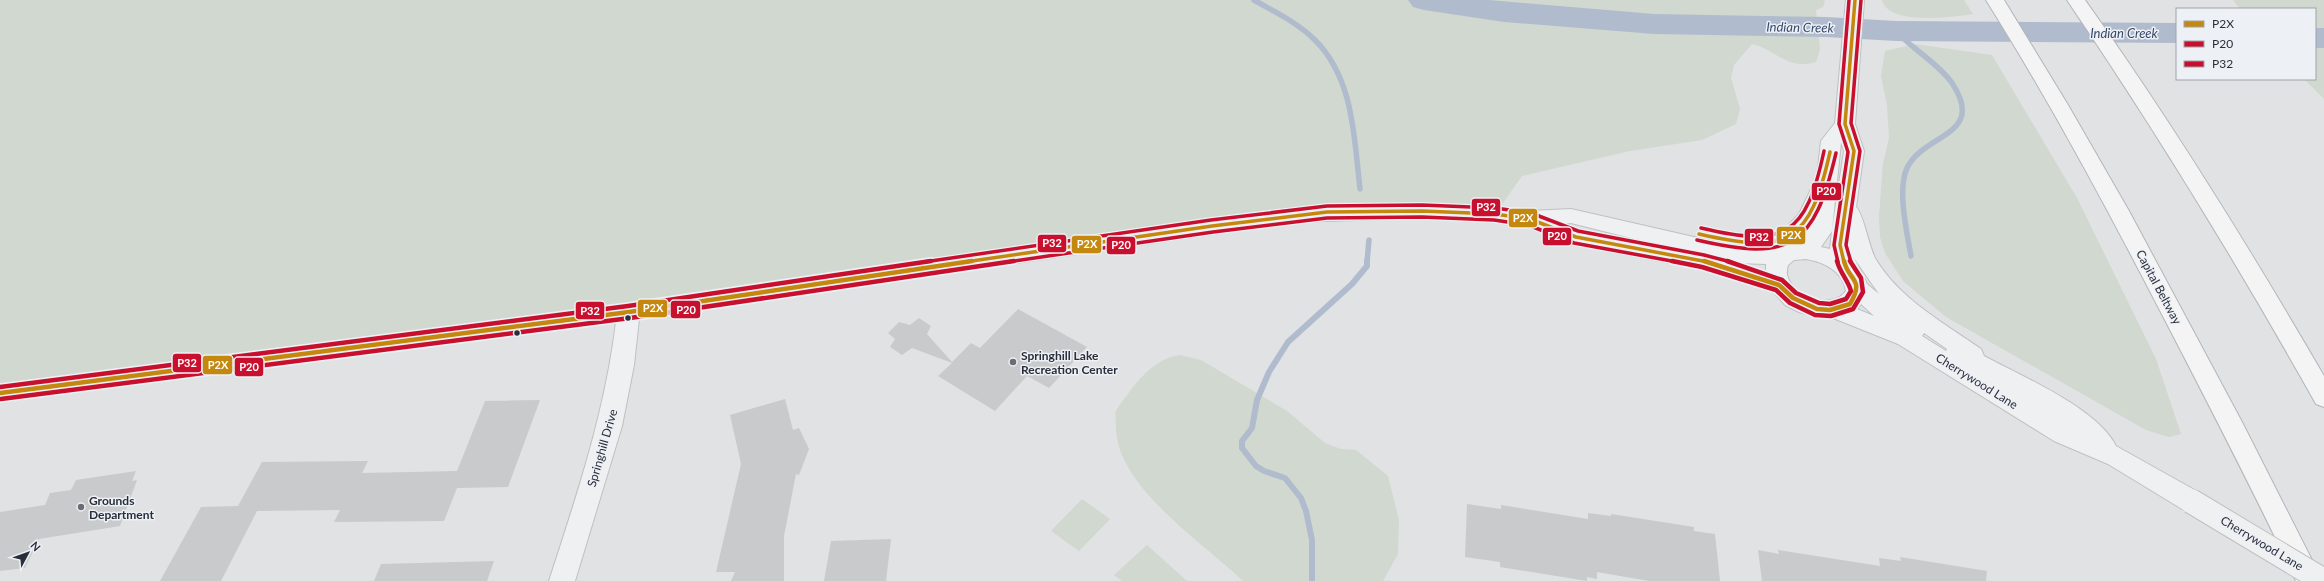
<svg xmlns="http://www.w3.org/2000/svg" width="2324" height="581" font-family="Lato,sans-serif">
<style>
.green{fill:#d0d8d0}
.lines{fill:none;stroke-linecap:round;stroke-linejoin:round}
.stream-far1{stroke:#b0bccd;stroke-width:5.5}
.stream{stroke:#b0bccd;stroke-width:6}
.river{fill:#b0bccd;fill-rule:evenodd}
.building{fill:#c8cacc}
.minor-casing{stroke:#bec0c2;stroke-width:2}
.highway-casing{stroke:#b3b5b8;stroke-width:2}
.minor{fill:#eff0f1;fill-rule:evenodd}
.highway{fill:#f4f4f5;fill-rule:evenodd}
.minor-bridge-casing{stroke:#bec0c2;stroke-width:26;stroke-linecap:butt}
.minor-bridge{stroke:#eff0f1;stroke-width:24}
.bus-1-far1-casing{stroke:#edf0f4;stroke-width:6}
.bus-1-casing{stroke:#edf0f4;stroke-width:8}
.bus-2-far1-casing{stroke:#edf0f4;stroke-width:6}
.bus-2-casing{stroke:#edf0f4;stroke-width:8}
.bus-3-far1-casing{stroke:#edf0f4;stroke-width:6}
.bus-3-casing{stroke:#edf0f4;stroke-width:8}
.bus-1-far1{stroke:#c4880f;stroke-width:3.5}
.bus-1{stroke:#c4880f;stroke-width:4.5}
.bus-2-far1{stroke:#c8102e;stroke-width:3.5}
.bus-2{stroke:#c8102e;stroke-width:4.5}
.bus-3-far1{stroke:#c8102e;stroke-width:3.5}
.bus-3{stroke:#c8102e;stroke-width:4.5}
.bus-dot{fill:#292e3b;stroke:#edf0f4;stroke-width:1.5}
.poi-dot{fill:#696d76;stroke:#edf0f4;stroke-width:1.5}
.labels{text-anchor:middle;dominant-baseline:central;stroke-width:3;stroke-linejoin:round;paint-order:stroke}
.street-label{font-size:12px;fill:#292e3b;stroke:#edf0f4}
.poi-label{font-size:12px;font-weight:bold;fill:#292e3b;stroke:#edf0f4;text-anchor:start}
.water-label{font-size:13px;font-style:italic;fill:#374a6b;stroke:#edf0f4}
.line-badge{stroke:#edf0f4;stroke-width:1.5}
.badge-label{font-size:11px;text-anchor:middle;font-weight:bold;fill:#fff}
</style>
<rect width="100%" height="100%" fill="#e0e2e4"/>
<!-- green -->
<g class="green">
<path d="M0,0H1824L1825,1L1823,7L1816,10L1820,49L1816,62C1787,71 1774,48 1752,44L1734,65L1731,78L1740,109L1736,124L1702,140L1630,151L1522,176L1495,214L1365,211L0,393Z"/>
<path d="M1882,0H1964L1973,14C1953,17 1888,26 1882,0Z"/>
<polygon points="2233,0 2324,0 2324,99 2304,79 2315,79 2315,9 2240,9"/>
<polygon points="1915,44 1992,55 2077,198 2156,359 2181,434 2169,437 2146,430 1946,317 1903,281 1885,253 1880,237 1879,217 1883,163 1889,138 1887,105 1881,76 1885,51"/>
<path d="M1180,355L1201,360L1287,411L1325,443L1341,449L1356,450L1388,476L1399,520L1398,554L1383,581H1243C1204,543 1115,486 1116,426C1116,422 1115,415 1116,411C1119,404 1126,398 1130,391C1142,375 1160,357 1180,355Z"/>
<polygon points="1082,499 1110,519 1079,551 1051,531"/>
<polygon points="1147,545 1187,581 1122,581 1114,575"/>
</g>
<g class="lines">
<!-- stream-far1 -->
<g class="stream-far1">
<path d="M1254,0C1275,12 1298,23 1315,40C1354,79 1354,138 1360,189"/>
<path d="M1896,31C1913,50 1937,62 1952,83C1987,136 1924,133 1907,168C1897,190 1907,233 1911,256"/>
<polyline points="1367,262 1369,240"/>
</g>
<!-- stream -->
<polyline class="stream" points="1312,581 1312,540 1306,511 1301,498 1285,478 1264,471 1256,466 1242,448 1242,441 1252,428 1257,400 1269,372 1288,342 1352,284 1367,266 1367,261"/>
<!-- river -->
<g class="river">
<polygon points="1408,0 1489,0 1654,14 1826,17 1896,21 2177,23 2177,43 1896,41 1826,37 1654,34 1504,22 1424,10 1413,7"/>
<rect x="2315" y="28" width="9" height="20"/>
</g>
</g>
<!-- building -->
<g class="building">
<polygon points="1018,309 1087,347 1049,388 1027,376 995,411 938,376 952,363 912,348 902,355 890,347 895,339 888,333 899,322 910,325 919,318 931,326 927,334 952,362 971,343 980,348"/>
<polygon points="785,399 793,430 799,428 809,449 799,475 796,474 784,536 784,581 731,581 735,572 716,572 741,464 730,415"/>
<polygon points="540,400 508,487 457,488 444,521 334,522 340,510 257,511 221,581 160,581 201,507 238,506 262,462 368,461 362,473 457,471 485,401"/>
<polygon points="136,471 132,481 137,480 120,526 39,539 25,568 0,571 0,512 45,505 50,493 71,490 76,480"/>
<polygon points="1467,504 1501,509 1501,505 1588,519 1588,513 1611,516 1611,514 1694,527 1694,531 1715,534 1720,581 1649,581 1597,572 1597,579 1587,577 1587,581 1500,567 1500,562 1465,557"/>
<polygon points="891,539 886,581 824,581 831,541"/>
<polygon points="1758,550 1779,554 1778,550 1880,566 1879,558 1901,561 1900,557 1987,571 1986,581 1762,581"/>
<polygon points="494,561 487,581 374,581 381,564"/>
</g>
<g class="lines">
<!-- minor casing -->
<g class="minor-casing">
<path id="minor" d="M1846,0H1864L1855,124L1864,151L1856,207C1863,213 1869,246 1875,258C1898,298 1944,323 1981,349L1984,356C2021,376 2097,408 2116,446L2200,493L2204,501L2200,509L2191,512L2182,509L2108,464L2054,441L1898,344L1833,318H1823L1799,312L1785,305L1773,291L1702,269L1576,245L1527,226L1495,221L1422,218L1293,222L639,319L634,365L622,426L575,581H549C577,495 605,412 616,322L0,402V384L629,303L1293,208L1422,204L1495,207L1530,211L1571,209L1742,248L1739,244L1742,238L1768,235L1785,229L1799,214L1817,177L1821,141L1835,123ZM1841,142L1844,151L1832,230ZM1571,223L1659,245L1579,230L1564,224ZM1832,231L1830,249L1821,247ZM1807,234L1800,244L1789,245ZM1854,258L1879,294L1867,284ZM1806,259C1824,262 1843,271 1846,291C1832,310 1796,298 1788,278C1786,274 1787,270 1788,265L1794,260ZM1735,263L1766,264V273ZM1861,304L1873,315L1874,316L1857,309ZM1924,333L1947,349L1946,351L1922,336Z"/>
</g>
<!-- highway casing -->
<g class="highway-casing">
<g id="highway">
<path d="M1986,0H2004L2068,105L2129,211L2242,422L2316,568L2320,576L2318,581H2296C2255,494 2211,409 2167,324C2110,214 2052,105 1986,0Z"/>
<path d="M2067,0H2085C2171,121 2249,247 2324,376V407L2316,404C2238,265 2156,131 2067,0Z"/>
</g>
</g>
<!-- minor -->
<use href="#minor" class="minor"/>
<!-- highway -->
<use href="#highway" class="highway"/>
<!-- minor-bridge casing -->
<g class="minor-bridge-casing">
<polyline id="minor-bridge" points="2191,501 2324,581"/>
</g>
<!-- minor-bridge -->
<use href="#minor-bridge" class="minor-bridge"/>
<!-- bus-1-far1 casing -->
<g class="bus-1-far1-casing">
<g id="bus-1-far1">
<path d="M1699,234C1789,255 1810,242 1830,152"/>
<polyline points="965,262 1212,226 1327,212 1422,211 1495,214 1530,219 1576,237 1708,262"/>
<polyline points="1844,262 1840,245 1854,151 1845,124 1855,0"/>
</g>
</g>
<!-- bus-1 casing -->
<g class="bus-1-casing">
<g id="bus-1">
<path d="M1704,261L1779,285L1793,298L1817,309L1830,310L1850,304C1865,278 1849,282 1844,261"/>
<polyline points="0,393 629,312 972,261"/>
</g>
</g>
<!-- bus-2-far1 casing -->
<g class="bus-2-far1-casing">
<g id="bus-2-far1">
<path d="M1697,240C1791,262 1814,247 1836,153"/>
<polyline points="1007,262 1213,232 1327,218 1422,217 1494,220 1528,225 1574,243 1677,262"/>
<polyline points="1851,262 1846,245 1860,151 1851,123 1861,0"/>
</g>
</g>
<!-- bus-2 casing -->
<g class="bus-2-casing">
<g id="bus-2">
<polyline points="1672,261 1702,267 1776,290 1790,303 1815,315 1831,316 1853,309 1863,292 1861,278 1850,261"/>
<polyline points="1,399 630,318 1014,261"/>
</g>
</g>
<!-- bus-3-far1 casing -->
<g class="bus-3-far1-casing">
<g id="bus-3-far1">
<path d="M1701,228C1785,248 1806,236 1824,151"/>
<polyline points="924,262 1211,220 1327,206 1422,205 1495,208 1531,213 1578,231 1704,255 1731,262"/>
<polyline points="1838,262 1834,245 1848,152 1839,124 1849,0"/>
</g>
</g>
<!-- bus-3 casing -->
<g class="bus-3-casing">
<g id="bus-3">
<path d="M1727,261L1782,280L1796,293L1819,303L1830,304L1846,299L1851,291C1848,280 1840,273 1837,261"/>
<polyline points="0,387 628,306 931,261"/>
</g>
</g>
<!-- bus-1-far1 -->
<use href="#bus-1-far1" class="bus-1-far1"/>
<!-- bus-1 -->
<use href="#bus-1" class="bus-1"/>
<!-- bus-2-far1 -->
<use href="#bus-2-far1" class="bus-2-far1"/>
<!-- bus-2 -->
<use href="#bus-2" class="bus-2"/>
<!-- bus-3-far1 -->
<use href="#bus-3-far1" class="bus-3-far1"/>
<!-- bus-3 -->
<use href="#bus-3" class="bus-3"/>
</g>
<!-- markers -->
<g class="bus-dot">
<circle cx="628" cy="318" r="3.5"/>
<circle cx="517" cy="333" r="3.5"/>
</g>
<g class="poi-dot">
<circle cx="1013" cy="362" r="4"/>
<circle cx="81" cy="507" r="4"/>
</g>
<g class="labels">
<!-- street labels -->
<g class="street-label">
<text transform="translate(2159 287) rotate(62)">Capital Beltway</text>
<text transform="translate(1977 381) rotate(32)">Cherrywood Lane</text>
<text transform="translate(602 448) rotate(-74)">Springhill Drive</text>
<text transform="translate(2262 543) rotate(31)">Cherrywood Lane</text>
</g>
<!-- poi labels -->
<g class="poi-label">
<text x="1021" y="355">Springhill Lake<tspan x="1021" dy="14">Recreation Center</tspan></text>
<text x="89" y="500">Grounds<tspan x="89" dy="14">Department</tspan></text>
</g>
<!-- water labels -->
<g class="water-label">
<text transform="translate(1800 27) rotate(1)">Indian Creek</text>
<text x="2124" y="33">Indian Creek</text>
</g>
</g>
<g class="line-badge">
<rect x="1811" y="182" width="31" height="19" rx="4" fill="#c8102e"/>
<rect x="1471" y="198" width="30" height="19" rx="4" fill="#c8102e"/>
<rect x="1508" y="208" width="30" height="20" rx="4" fill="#c4880f"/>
<rect x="1776" y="226" width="30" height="19" rx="4" fill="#c4880f"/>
<rect x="1542" y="227" width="30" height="19" rx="4" fill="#c8102e"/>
<rect x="1744" y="228" width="30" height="19" rx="4" fill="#c8102e"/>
<rect x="1037" y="234" width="30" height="19" rx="4" fill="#c8102e"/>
<rect x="1071" y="235" width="31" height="19" rx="4" fill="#c4880f"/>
<rect x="1106" y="236" width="30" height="19" rx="4" fill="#c8102e"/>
<rect x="637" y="299" width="31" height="19" rx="4" fill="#c4880f"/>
<rect x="670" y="300" width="31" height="19" rx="4" fill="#c8102e"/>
<rect x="575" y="301" width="30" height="19" rx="4" fill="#c8102e"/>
<rect x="172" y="353" width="30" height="20" rx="4" fill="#c8102e"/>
<rect x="202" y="355" width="31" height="20" rx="4" fill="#c4880f"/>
<rect x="234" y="357" width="30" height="20" rx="4" fill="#c8102e"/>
</g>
<g class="badge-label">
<text x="1826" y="195">P20</text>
<text x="1486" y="211">P32</text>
<text x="1523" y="222">P2X</text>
<text x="1791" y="239">P2X</text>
<text x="1557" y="240">P20</text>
<text x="1759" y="241">P32</text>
<text x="1052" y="247">P32</text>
<text x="1087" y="248">P2X</text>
<text x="1121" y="249">P20</text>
<text x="653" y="312">P2X</text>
<text x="686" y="314">P20</text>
<text x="590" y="315">P32</text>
<text x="187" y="367">P32</text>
<text x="218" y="369">P2X</text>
<text x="249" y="371">P20</text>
</g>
<!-- legend -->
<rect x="2176" y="8" width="140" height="72" fill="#edf0f4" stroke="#9fa2aa"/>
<rect x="2184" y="21" width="20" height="6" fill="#c4880f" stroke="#9fa2aa"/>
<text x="2212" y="28" font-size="12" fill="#292e3b">P2X</text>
<rect x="2184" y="41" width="20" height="6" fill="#c8102e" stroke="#9fa2aa"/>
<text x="2212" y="48" font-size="12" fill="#292e3b">P20</text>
<rect x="2184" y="61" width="20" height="6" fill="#c8102e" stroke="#9fa2aa"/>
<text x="2212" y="68" font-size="12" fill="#292e3b">P32</text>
<!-- north arrow -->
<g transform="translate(28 553) rotate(49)" stroke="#edf0f4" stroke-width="3" paint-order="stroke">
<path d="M0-3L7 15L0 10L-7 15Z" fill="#292e3b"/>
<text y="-6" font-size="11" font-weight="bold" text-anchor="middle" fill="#292e3b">N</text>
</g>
</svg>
